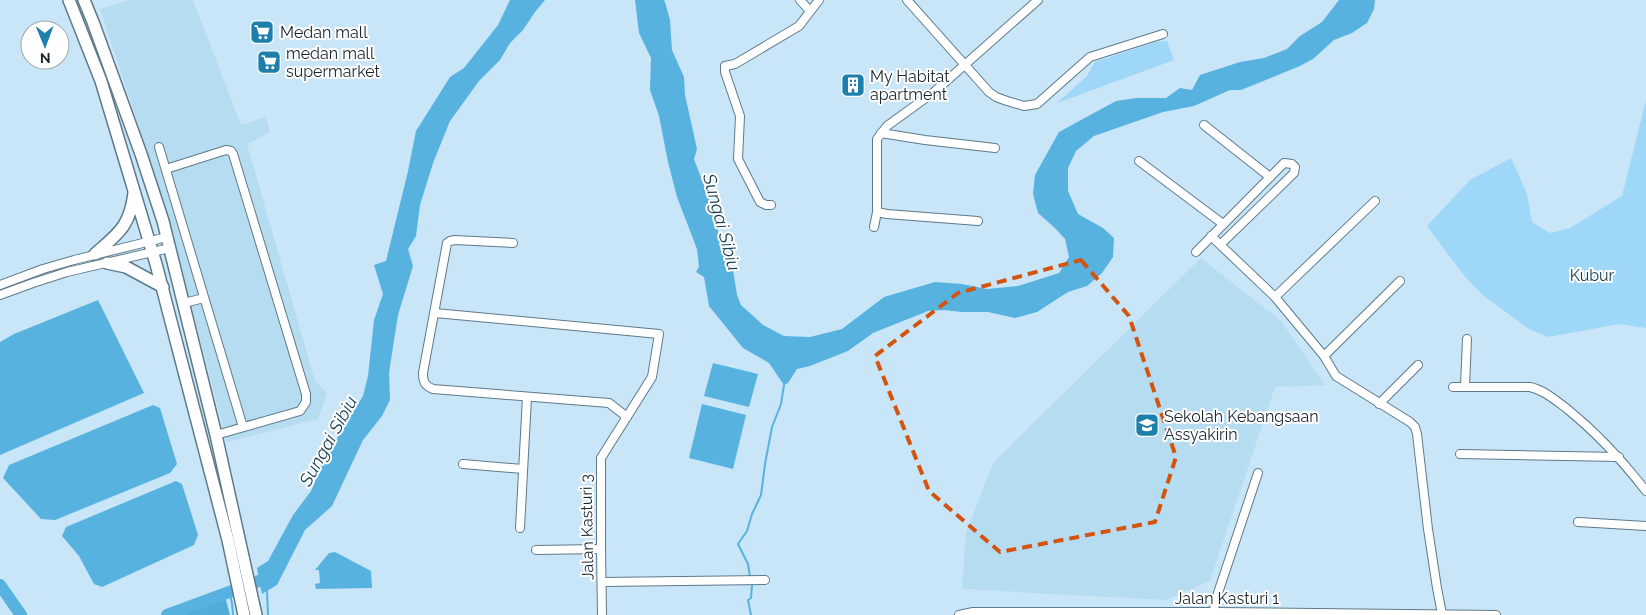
<svg xmlns="http://www.w3.org/2000/svg" width="1646" height="615" font-family="Raleway,sans-serif">
<style>
.built{fill:#b6dcf2}
.green{fill:#9ed7f7}
.forest{fill:#51acda}
.water{fill:#57b2e0}
.lines{fill:none;stroke-linecap:round;stroke-linejoin:round}
.stream{stroke:#57b2e0;stroke-width:2}
.river{stroke:#57b2e0;stroke-width:12}
.street-casing{stroke:#5e7a8a;stroke-width:10}
.secondary-casing{stroke:#5e7a8a;stroke-width:14}
.street{stroke:#fff;stroke-width:8}
.secondary{stroke:#fff;stroke-width:11}
.marked{fill:none;stroke:#d3540f;stroke-width:4;stroke-dasharray:10 6;stroke-linejoin:round}
.labels{text-anchor:middle;dominant-baseline:central;stroke-width:4;stroke-linejoin:round;paint-order:stroke}
.poi-label{font-size:16px;fill:#1a262c;stroke:#fff;text-anchor:start}
.park-label{font-size:16px;fill:#0f384b;stroke:#fff}
.street-label{font-size:16px;fill:#1a262c;stroke:#fff}
.water-label{font-size:18px;font-style:italic;fill:#163e51;stroke:#fff}
</style>
<rect width="100%" height="100%" fill="#c8e6f8"/>
<!-- built -->
<g class="built">
<polygon points="130,0 193,0 241,125 266,117 270,132 247,144 315,381 327,393 318,419 227,442 166,208 100,9"/>
<polygon points="1201,258 1281,321 1325,385 1275,387 1210,581 1166,600 962,589 966,533 993,463"/>
</g>
<!-- green -->
<g class="green">
<polygon points="1167,41 1174,60 1057,103 1087,76 1095,62 1155,42"/>
<polygon points="1646,100 1646,328 1619,324 1548,337 1529,329 1484,296 1466,278 1427,226 1470,180 1511,158 1527,194 1532,222 1550,233 1570,228 1622,196"/>
</g>
<!-- forest -->
<polygon class="forest" points="225,596 230,615 178,615"/>
<!-- water -->
<g class="water">
<polygon points="510,0 545,0 535,12 523,30 510,43 500,60 479,81 450,121 433,163 420,205 416,236 408,249 413,266 398,315 389,373 390,400 382,416 363,440 332,506 305,530 277,585 262,594 257,568 268,561 293,515 311,491 324,460 363,396 368,376 374,320 383,294 374,265 386,261 408,171 416,131 450,77 464,68 498,25"/>
<polygon points="635,0 664,0 665,2 670,20 672,50 684,77 685,95 697,149 694,159 715,215 721,246 733,270 737,295 741,305 763,325 784,336 810,337 842,329 884,297 935,282 962,284 987,289 1018,286 1059,273 1069,257 1065,239 1055,228 1038,213 1033,194 1035,175 1059,132 1116,101 1136,98 1166,98 1180,88 1192,90 1200,75 1240,62 1264,58 1287,49 1300,36 1322,22 1339,0 1375,0 1374,9 1367,23 1352,33 1334,40 1313,59 1300,66 1241,90 1230,90 1194,106 1163,112 1094,136 1076,151 1068,168 1068,191 1078,214 1103,228 1114,238 1113,257 1102,273 1087,286 1068,292 1037,312 1015,318 988,312 962,312 944,310 928,311 873,333 848,351 810,366 797,369 788,383 784,385 769,363 743,348 709,306 704,277 696,272 699,267 697,249 677,197 668,162 659,116 650,90 651,58 639,33"/>
<polygon points="98,300 144,393 0,455 0,342 14,334"/>
<polygon points="713,363 758,374 749,407 704,396"/>
<polygon points="702,404 746,415 733,469 689,458"/>
<polygon points="153,405 160,408 177,464 170,473 55,520 41,519 3,478 9,465"/>
<polygon points="176,481 182,484 198,535 194,545 102,587 94,584 79,556 62,536 66,527"/>
<polygon points="335,552 371,571 372,588 316,589 315,584 320,583 319,570 315,570 329,553"/>
</g>
<g class="lines">
<!-- stream -->
<g class="stream">
<polyline points="750,577 748,564 738,544 747,531 752,514 761,495 765,464 772,427 781,404 784,385"/>
<polyline points="267,590 268,615"/>
<polyline points="229,592 232,603 233,615"/>
<polyline points="751,615 748,600 751,598 752,585"/>
</g>
<!-- river -->
<g class="river">
<polyline points="0,585 21,615"/>
<polyline points="167,615 267,578 271,571"/>
</g>
<!-- street casing -->
<g class="street-casing">
<g id="street">
<polyline points="800,0 810,11"/>
<polyline points="907,0 989,92 996,97 1007,101 1024,106 1037,104 1090,57 1163,34"/>
<polyline points="1204,125 1270,177"/>
<polyline points="881,133 925,140 995,148"/>
<polyline points="159,147 243,427"/>
<polyline points="1139,161 1223,224"/>
<polyline points="166,169 226,150 231,151 233,154 306,394 306,402 300,411 216,435"/>
<polyline points="771,205 766,205 760,202 738,159 740,116 725,72 725,66 735,64 799,26 819,0"/>
<polyline points="877,212 887,214 978,221"/>
<polyline points="874,227 877,212 877,139 887,126 934,92 1038,0"/>
<polyline points="1211,236 1275,297 1324,356 1336,376 1410,422 1415,427 1417,434 1428,529 1437,588 1442,614"/>
<path d="M513,243L455,240L450,241L447,243L423,373C423,382 425,386 433,389L609,403L627,417"/>
<polyline points="1196,252 1284,163 1292,164 1295,167 1294,173 1221,244"/>
<polyline points="0,285 43,269 74,260 167,237"/>
<polyline points="0,295 33,283 67,272 170,248"/>
<polyline points="1275,297 1375,201"/>
<polyline points="184,303 204,298"/>
<polyline points="435,313 659,334 652,377 601,458 601,549 602,615"/>
<polyline points="1324,356 1400,281"/>
<polyline points="1465,386 1467,339"/>
<path d="M1453,387H1530C1544,390 1555,400 1566,408C1597,433 1622,460 1646,491"/>
<polyline points="1379,404 1418,365"/>
<polyline points="1460,454 1619,457"/>
<polyline points="463,464 523,469"/>
<polyline points="1578,522 1646,526"/>
<polyline points="520,528 527,397"/>
<polyline points="536,550 601,549"/>
<polyline points="602,582 765,580"/>
<polyline points="1214,612 1215,602 1258,473"/>
<polyline points="959,615 973,612 1214,612 1496,615"/>
</g>
</g>
<!-- secondary casing -->
<g class="secondary-casing">
<g id="secondary">
<polyline points="69,0 101,81 156,264 228,540 244,615"/>
<polyline points="84,0 93,22 141,154 163,221 216,435 256,615"/>
<path d="M95,254C119,233 130,226 134,193"/>
<polyline points="107,263 126,267 163,287"/>
</g>
</g>
<!-- street -->
<use href="#street" class="street"/>
<!-- secondary -->
<use href="#secondary" class="secondary"/>
</g>
<!-- marked area -->
<path class="marked" d="M1081,260L1129,316L1176,457L1155,522L1000,552L929,491L875,356L958,293Z"/>
<!-- icons -->
<defs>
<g id="supermarket-square" transform="scale(1.25)"><rect x="-9" y="-9" width="18" height="18" rx="4" fill="#1d7fab" stroke="#fff"/><path d="M-6-5.5h2.5l.6 2H6L4.5 2H-2.5L-4.4-4H-6ZM-1.5 3.2a1.3 1.3 0 1 0 .1 0ZM3 3.2a1.3 1.3 0 1 0 .1 0Z" fill="#fff"/></g>
<g id="building-square" transform="scale(1.25)"><rect x="-9" y="-9" width="18" height="18" rx="4" fill="#1d7fab" stroke="#fff"/><path d="M-4-6H4V6H1V3H-1V6H-4ZM-2.5-4.3h1.7v1.8h-1.7ZM.8-4.3h1.7v1.8H.8ZM-2.5-1h1.7V.8h-1.7ZM.8-1h1.7V.8H.8Z" fill="#fff"/></g>
<g id="school-square" transform="scale(1.25)"><rect x="-9" y="-9" width="18" height="18" rx="4" fill="#1d7fab" stroke="#fff"/><path d="M0-5L7-2L0 1L-7-2ZM-4 1L0 2.5L4 1V4Q0 6-4 4Z" fill="#fff"/></g>
</defs>
<g fill-rule="evenodd">
<use href="#supermarket-square" x="262" y="32"/>
<use href="#supermarket-square" x="269" y="62"/>
<use href="#building-square" x="853" y="85"/>
<use href="#school-square" x="1147" y="425"/>
</g>
<g class="labels">
<!-- poi labels -->
<g class="poi-label">
<text x="280" y="32">Medan mall</text>
<text x="286" y="53">medan mall<tspan x="286" dy="18">supermarket</tspan></text>
<text x="870" y="76">My Habitat<tspan x="870" dy="18">apartment</tspan></text>
<text x="1164" y="416">Sekolah Kebangsaan<tspan x="1164" dy="18">Assyakirin</tspan></text>
</g>
<!-- park labels -->
<g class="park-label">
<text x="1592" y="275">Kubur</text>
</g>
<!-- street labels -->
<g class="street-label">
<text transform="translate(587 527) rotate(-91)">Jalan Kasturi 3</text>
<text x="1227" y="598">Jalan Kasturi 1</text>
</g>
<!-- water labels -->
<g class="water-label">
<text transform="translate(722 222) rotate(75)">Sungai Sibiu</text>
<text transform="translate(328 441) rotate(-61)">Sungai Sibiu</text>
</g>
</g>
<!-- north arrow -->
<g transform="translate(45 45) rotate(179)"><circle r="24" fill="#ffffff" stroke="#a3a8ab"/>
<path d="M0-4L9 19L0 12L-9 19Z" fill="#1d7fab"/>
<text y="-8" font-size="14" font-weight="bold" text-anchor="middle" fill="#1a262c">N</text>
</g>
</svg>
